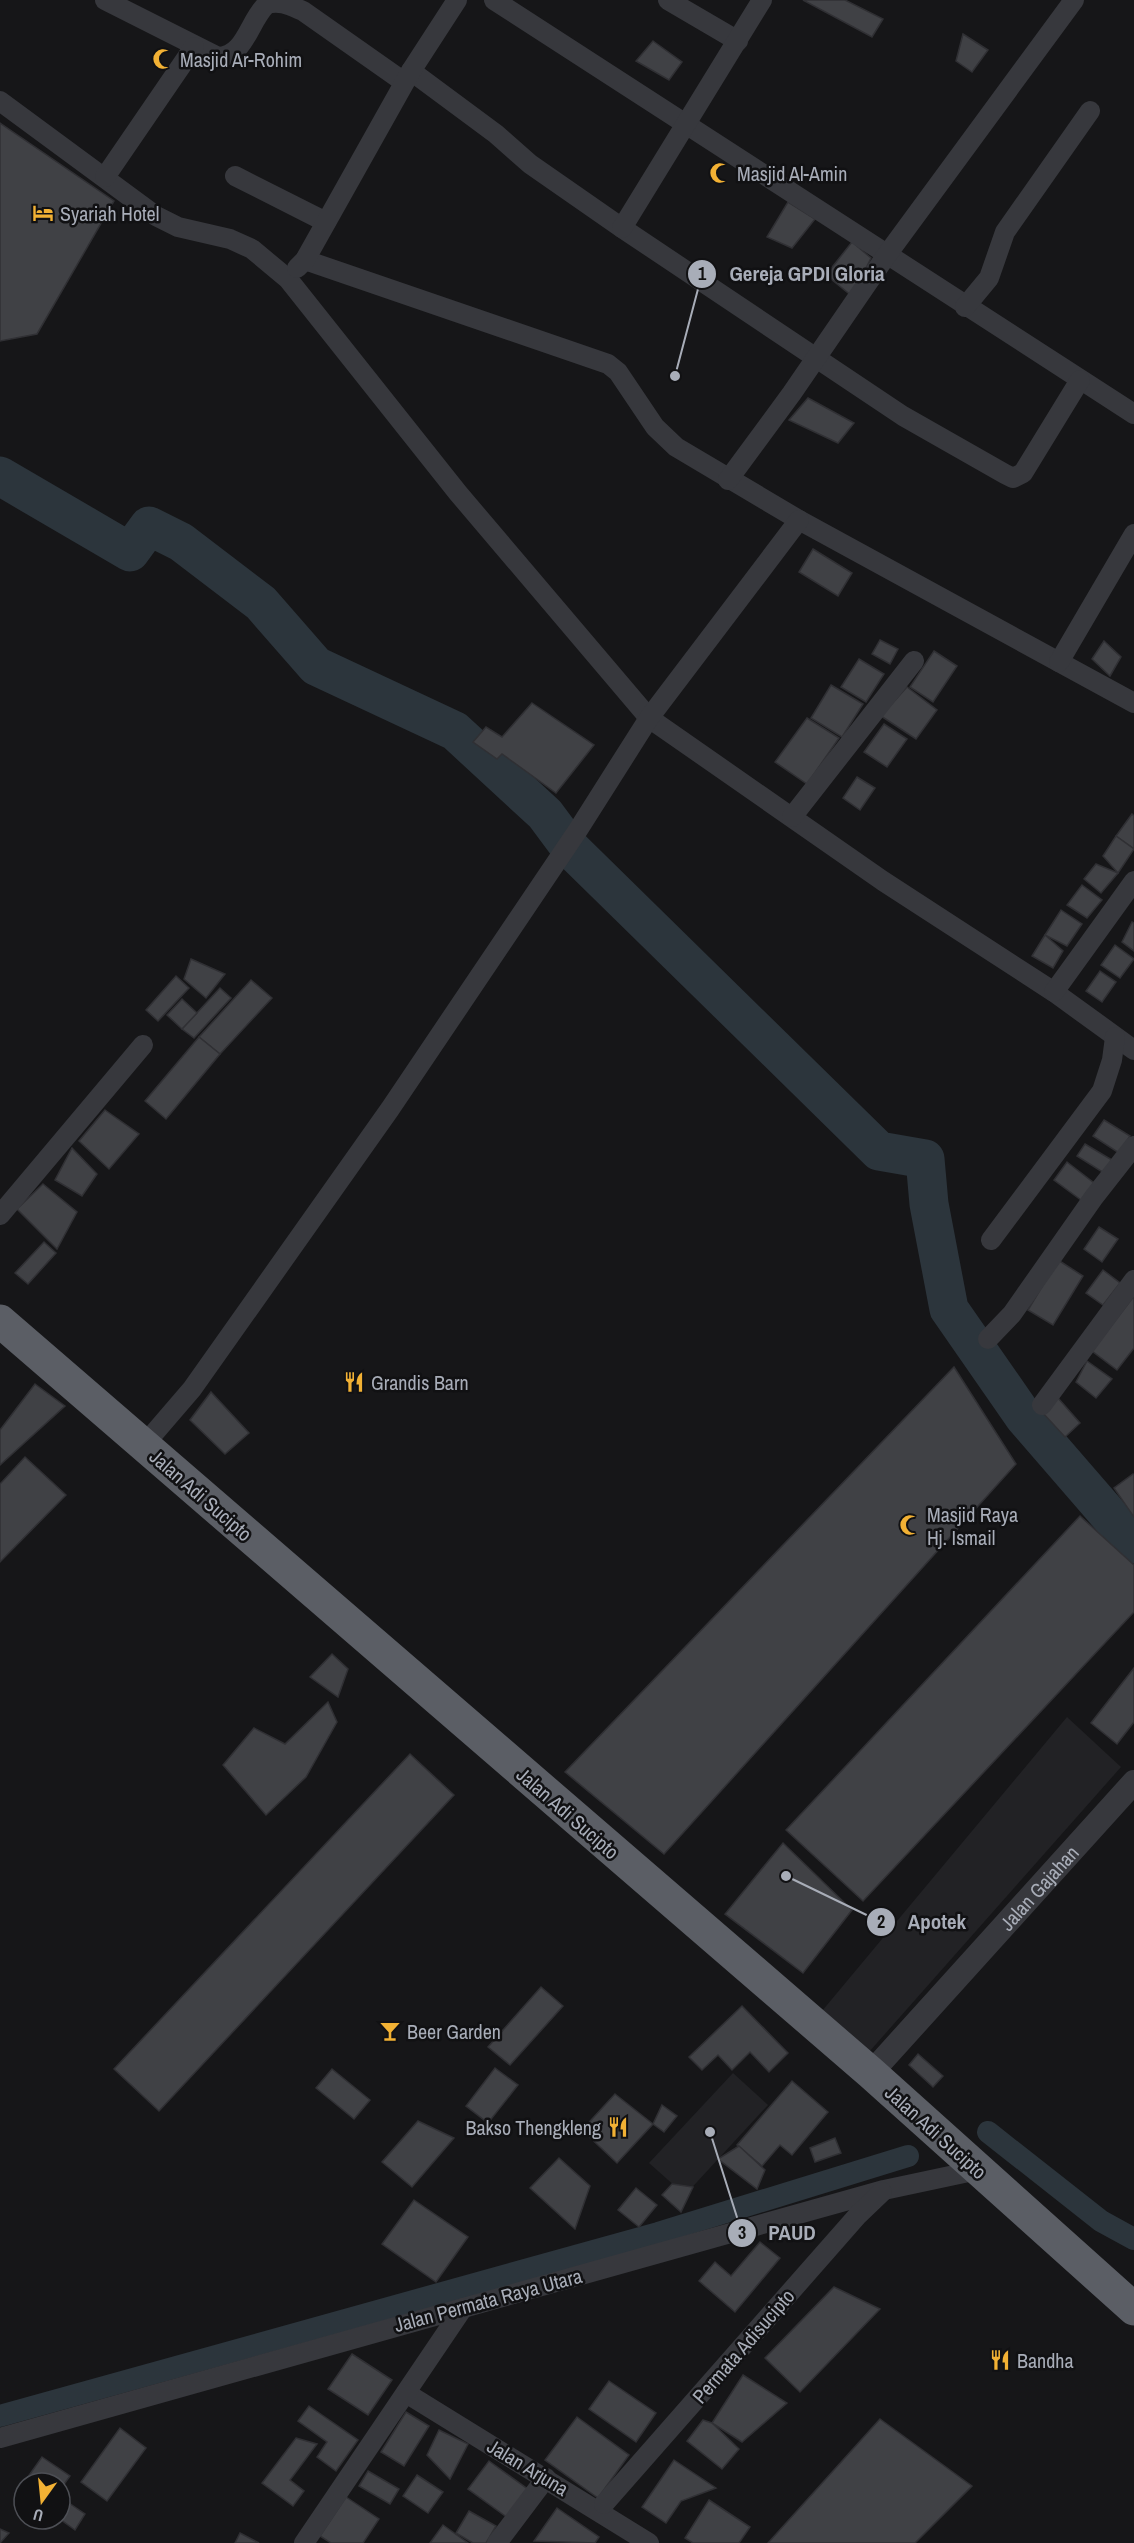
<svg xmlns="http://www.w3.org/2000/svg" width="1134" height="2543" font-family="'Archivo Narrow',sans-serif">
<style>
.built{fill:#222225}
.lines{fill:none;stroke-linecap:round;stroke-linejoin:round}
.canal{stroke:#2c353c;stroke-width:22}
.river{stroke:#2c353c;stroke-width:39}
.building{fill:#404145;stroke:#303034;stroke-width:1.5}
.minor{stroke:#37383d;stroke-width:20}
.tertiary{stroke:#37383d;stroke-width:24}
.trunk{stroke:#5b5e65;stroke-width:33}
.labels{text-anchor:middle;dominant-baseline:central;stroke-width:5;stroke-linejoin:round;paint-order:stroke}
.poi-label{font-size:20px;fill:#a8adb8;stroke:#111113;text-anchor:start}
.street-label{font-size:20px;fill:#a8adb8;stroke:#111113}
.leader{fill:none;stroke:#a8adb8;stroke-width:2}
.callout-dot{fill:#a8adb8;stroke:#111113;stroke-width:2}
.mark-label{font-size:18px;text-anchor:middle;font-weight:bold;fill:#111}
.callout-label{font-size:21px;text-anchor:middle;font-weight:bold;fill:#a8adb8;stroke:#111113;stroke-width:5;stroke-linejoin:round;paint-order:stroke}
</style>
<rect width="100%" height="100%" fill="#161618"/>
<!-- built -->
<g class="built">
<polygon points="1067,1717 1121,1767 869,2052 822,2011"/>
<polygon points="733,2073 768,2105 685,2195 649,2163"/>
</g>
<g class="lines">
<!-- canal -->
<g class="canal">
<polyline points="988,2132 1101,2221 1134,2239"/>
<polyline points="0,2416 658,2233 908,2156"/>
</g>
<!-- river -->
<polyline class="river" points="0,476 130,552 149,526 181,542 261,603 316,666 455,731 545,814 571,849 879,1151 925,1159 929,1204 949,1309 1024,1417 1134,1544"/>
</g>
<!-- building -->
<g class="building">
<polygon points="803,0 845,0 883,19 872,37"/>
<polygon points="963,34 988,50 972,72 956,61"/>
<polygon points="653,41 682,62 669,80 636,61"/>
<polygon points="0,123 114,201 37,334 0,341"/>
<polygon points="788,202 815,219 792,248 767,237"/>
<polygon points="852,242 871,258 852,296 826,275"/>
<polygon points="808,398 854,423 838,443 789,420"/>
<polygon points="813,549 852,573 838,596 799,572"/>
<polygon points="880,640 898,649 890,664 872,654"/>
<polygon points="1104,641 1121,657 1110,676 1092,659"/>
<polygon points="934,651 957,666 933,702 910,687"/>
<polygon points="859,659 884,674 866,702 841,687"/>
<polygon points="831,685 863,704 842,737 811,718"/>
<polygon points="907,687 937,710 916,739 881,716"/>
<polygon points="532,703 594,745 556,793 502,754 497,759 473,742 486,727 502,737"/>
<polygon points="807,718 839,738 807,784 775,762"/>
<polygon points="884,724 907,739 887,767 864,752"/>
<polygon points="857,777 875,788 860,810 843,798"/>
<polygon points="1132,814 1134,816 1134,849 1116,836"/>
<polygon points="1116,836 1134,849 1118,873 1103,856"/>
<polygon points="1096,864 1118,873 1101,893 1084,879"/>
<polygon points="1082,885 1102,900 1087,918 1067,905"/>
<polygon points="1061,910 1082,924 1067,946 1045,935"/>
<polygon points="1132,922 1134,923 1134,951 1122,942"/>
<polygon points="1045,935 1063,951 1053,968 1032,956"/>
<polygon points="1115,945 1134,959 1120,978 1101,965"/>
<polygon points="191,959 225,974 206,998 184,979"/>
<polygon points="1100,971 1116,982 1102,1002 1086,991"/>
<polygon points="176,976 189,988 158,1021 146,1010"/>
<polygon points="251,980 272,998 220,1054 199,1037"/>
<polygon points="220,988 231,998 194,1038 182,1029"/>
<polygon points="182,999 197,1013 182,1029 167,1015"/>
<polygon points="199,1037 220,1054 166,1119 145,1101"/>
<polygon points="105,1110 139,1134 109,1169 79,1141"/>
<polygon points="1104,1120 1130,1136 1119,1153 1093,1136"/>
<polygon points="1085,1144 1112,1160 1104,1173 1077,1156"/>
<polygon points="72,1148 97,1174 82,1196 55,1180"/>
<polygon points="1067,1162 1094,1183 1081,1200 1054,1180"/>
<polygon points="43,1184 77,1212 57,1249 17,1209"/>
<polygon points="1099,1227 1118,1239 1102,1262 1084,1249"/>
<polygon points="44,1242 56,1253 28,1284 15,1273"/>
<polygon points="1058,1260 1083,1276 1053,1325 1028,1310"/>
<polygon points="1103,1270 1120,1283 1103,1305 1086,1293"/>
<polygon points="1134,1296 1134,1348 1117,1370 1092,1351"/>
<polygon points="1087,1361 1112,1379 1096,1398 1076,1382"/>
<polygon points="954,1367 1016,1464 664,1854 565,1772"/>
<polygon points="35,1384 65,1406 0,1465 0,1430"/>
<polygon points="211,1392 249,1433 225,1454 190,1420"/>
<polygon points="1058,1398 1080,1423 1065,1437 1042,1412"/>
<polygon points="25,1457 66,1495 0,1562 0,1484"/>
<polygon points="1133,1474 1134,1475 1134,1517 1114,1488"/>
<polygon points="1080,1516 1134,1565 1134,1612 863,1901 786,1830"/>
<polygon points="332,1654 348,1669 338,1697 310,1677"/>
<polygon points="1134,1668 1134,1722 1117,1744 1091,1723"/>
<polygon points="328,1702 337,1722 306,1777 266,1815 223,1765 254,1728 285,1744"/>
<polygon points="410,1754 454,1795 159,2111 114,2069"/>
<polygon points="783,1843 852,1910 803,1973 725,1914"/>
<polygon points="541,1987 563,2006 510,2065 488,2047"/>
<polygon points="742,2006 788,2053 769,2072 750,2052 732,2070 718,2055 702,2070 689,2057"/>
<polygon points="918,2054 943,2076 933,2087 909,2065"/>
<polygon points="495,2068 518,2085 488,2123 466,2106"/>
<polygon points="332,2069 370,2100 354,2119 316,2088"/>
<polygon points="792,2081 828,2112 792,2155 780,2145 762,2166 737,2145"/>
<polygon points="615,2094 653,2124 617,2163 582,2130"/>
<polygon points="662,2105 677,2116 664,2132 653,2124"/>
<polygon points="418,2121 454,2138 412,2187 382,2162"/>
<polygon points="835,2138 841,2153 815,2162 810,2148"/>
<polygon points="739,2146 765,2170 757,2189 718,2159"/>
<polygon points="559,2158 590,2186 575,2229 530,2188"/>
<polygon points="672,2184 693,2187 681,2212 662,2195"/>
<polygon points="636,2188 657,2205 639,2227 618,2210"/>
<polygon points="414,2200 468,2237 436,2282 382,2244"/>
<polygon points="760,2242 780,2258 735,2312 699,2281 715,2262 731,2276"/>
<polygon points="834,2287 880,2309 800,2392 765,2358"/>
<polygon points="352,2354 392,2380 368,2415 328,2389"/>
<polygon points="743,2375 787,2403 742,2442 712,2423"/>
<polygon points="609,2381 656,2413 636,2442 589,2409"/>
<polygon points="309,2406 358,2440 336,2471 317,2457 327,2442 298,2421"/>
<polygon points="406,2412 429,2426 404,2466 381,2452"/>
<polygon points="577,2417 629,2455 598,2498 545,2460"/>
<polygon points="880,2419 972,2486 915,2543 768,2543"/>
<polygon points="703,2420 712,2423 739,2449 722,2469 687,2441"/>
<polygon points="120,2428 146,2448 107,2501 81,2482"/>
<polygon points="439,2430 468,2444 450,2479 427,2455"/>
<polygon points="296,2438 317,2444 290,2480 304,2491 293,2506 262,2483"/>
<polygon points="42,2457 70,2476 60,2490 60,2483 25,2481"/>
<polygon points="674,2460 716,2488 681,2501 666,2523 642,2507"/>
<polygon points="489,2461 529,2490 508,2518 468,2489"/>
<polygon points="368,2471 399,2489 390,2504 359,2486"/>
<polygon points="417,2475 443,2492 428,2513 403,2496"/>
<polygon points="60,2497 85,2514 75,2530 60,2519"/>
<polygon points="346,2497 379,2519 363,2543 331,2543 320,2536"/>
<polygon points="709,2500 750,2527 739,2543 693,2543 685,2538"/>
<polygon points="557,2508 599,2537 595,2543 534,2541"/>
<polygon points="469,2511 496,2526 486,2543 473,2543 456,2533"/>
<polygon points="443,2525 468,2543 430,2543"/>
<polygon points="0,2529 9,2533 0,2543"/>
<polygon points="240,2533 259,2543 235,2543"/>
</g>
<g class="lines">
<!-- minor -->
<g class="minor">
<path d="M105,0L218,57C246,56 249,20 267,4C280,0 291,6 303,11L404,82"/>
<polyline points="494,0 1134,414"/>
<polyline points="668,0 738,41"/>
<polyline points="411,71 496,134 530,164 622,228 903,416 1005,474 1013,478 1023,473 1080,380"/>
<polyline points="0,101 156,216 178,227 230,239 252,249 288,279 458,493 649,718 883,881 1054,992 1134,1050"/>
<polyline points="235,176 326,222"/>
<polyline points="105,177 194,47"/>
<polyline points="622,228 762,0"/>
<polyline points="305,260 608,364 618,372 655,427 676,447 799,520 1134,703"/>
<polyline points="297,268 305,260 411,71 457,0"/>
<polyline points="965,307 989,278 1005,232 1090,111"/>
<polyline points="728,480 792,393 886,256 1074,0"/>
<polyline points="1059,662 1134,534"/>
<polyline points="792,817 914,661"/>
<polyline points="1054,992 1134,881"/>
<polyline points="0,1215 143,1045"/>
<polyline points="991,1240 1102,1091 1112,1060 1115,1037"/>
<polyline points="988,1339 1012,1314 1094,1197 1134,1146"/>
<polyline points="1042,1405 1134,1280"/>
<polyline points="143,1446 192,1389 390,1109 578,830 649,718 799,520"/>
<polyline points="406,2393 649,2543"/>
<polyline points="0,2438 884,2190 978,2170"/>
<polyline points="604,2504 858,2215 882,2192"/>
<polyline points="304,2543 463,2308"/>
<polyline points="497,2543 546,2478"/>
</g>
<!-- tertiary -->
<path class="tertiary" id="s1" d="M871,2073L1134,1782"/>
<!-- trunk -->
<polyline class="trunk" points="0,1321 871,2073 1134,2309"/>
</g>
<!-- icons -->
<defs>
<g id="mosque-bare" transform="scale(1.62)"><path d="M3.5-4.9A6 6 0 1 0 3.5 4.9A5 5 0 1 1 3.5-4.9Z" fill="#f2b134" stroke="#111113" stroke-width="2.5" paint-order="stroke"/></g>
<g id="hotel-bare" transform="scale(1.62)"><path d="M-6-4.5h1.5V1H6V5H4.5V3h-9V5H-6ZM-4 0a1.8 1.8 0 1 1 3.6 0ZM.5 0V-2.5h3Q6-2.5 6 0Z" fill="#f2b134" stroke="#111113" stroke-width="2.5" paint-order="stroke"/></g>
<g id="restaurant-bare" transform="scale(1.62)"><path d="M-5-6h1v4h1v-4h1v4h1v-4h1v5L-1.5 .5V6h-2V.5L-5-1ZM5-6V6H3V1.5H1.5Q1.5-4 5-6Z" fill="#f2b134" stroke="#111113" stroke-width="2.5" paint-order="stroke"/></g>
<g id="bar-bare" transform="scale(1.62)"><path d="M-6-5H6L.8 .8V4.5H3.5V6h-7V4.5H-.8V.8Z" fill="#f2b134" stroke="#111113" stroke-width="2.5" paint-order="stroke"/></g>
</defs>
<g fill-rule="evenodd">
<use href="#mosque-bare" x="163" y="59"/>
<use href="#mosque-bare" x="720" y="173"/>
<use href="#hotel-bare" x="43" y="213"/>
<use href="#restaurant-bare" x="354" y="1382"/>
<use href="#mosque-bare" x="910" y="1525"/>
<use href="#bar-bare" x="390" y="2031"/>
<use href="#restaurant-bare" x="618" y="2127"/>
<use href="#restaurant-bare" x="1000" y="2360"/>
</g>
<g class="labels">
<!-- poi labels -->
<g class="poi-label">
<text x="180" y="59">Masjid Ar-Rohim</text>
<text x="737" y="173">Masjid Al-Amin</text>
<text x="60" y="213">Syariah Hotel</text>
<text x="371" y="1382">Grandis Barn</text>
<text x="927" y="1514">Masjid Raya<tspan x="927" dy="23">Hj. Ismail</tspan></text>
<text x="407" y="2031">Beer Garden</text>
<text x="601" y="2127" text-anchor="end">Bakso Thengkleng</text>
<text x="1017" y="2360">Bandha</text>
</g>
<!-- street labels -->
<g class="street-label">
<text transform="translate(201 1495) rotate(41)">Jalan Adi Sucipto</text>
<text transform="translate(568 1813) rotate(41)">Jalan Adi Sucipto</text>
<text stroke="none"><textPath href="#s1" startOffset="250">Jalan Gajahan</textPath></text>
<text transform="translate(936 2132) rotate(42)">Jalan Adi Sucipto</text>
<text transform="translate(488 2300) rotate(-15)">Jalan Permata Raya Utara</text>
<text transform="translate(743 2346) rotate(-49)">Permata Adisucipto</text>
<text transform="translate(528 2467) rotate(31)">Jalan Arjuna</text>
</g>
</g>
<!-- callouts -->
<path class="leader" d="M675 376L702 274M786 1876L881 1922M710 2132L742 2233"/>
<g class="callout-dot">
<circle cx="675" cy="376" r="6"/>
<circle cx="786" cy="1876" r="6"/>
<circle cx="710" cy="2132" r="6"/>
<circle cx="702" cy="274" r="15"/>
<circle cx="881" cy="1922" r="15"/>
<circle cx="742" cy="2233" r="15"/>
</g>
<g class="mark-label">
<text x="702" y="280">1</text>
<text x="881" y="1928">2</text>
<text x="742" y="2239">3</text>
</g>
<g class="callout-label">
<text x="807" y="281">Gereja GPDI Gloria</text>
<text x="937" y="1929">Apotek</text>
<text x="792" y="2240">PAUD</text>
</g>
<!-- north arrow -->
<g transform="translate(42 2501) rotate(195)"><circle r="28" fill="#111113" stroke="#4d4f55" stroke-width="1.5"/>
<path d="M0-4.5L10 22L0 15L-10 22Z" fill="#f2b134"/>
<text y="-9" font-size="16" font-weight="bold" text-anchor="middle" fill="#a8adb8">U</text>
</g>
</svg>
